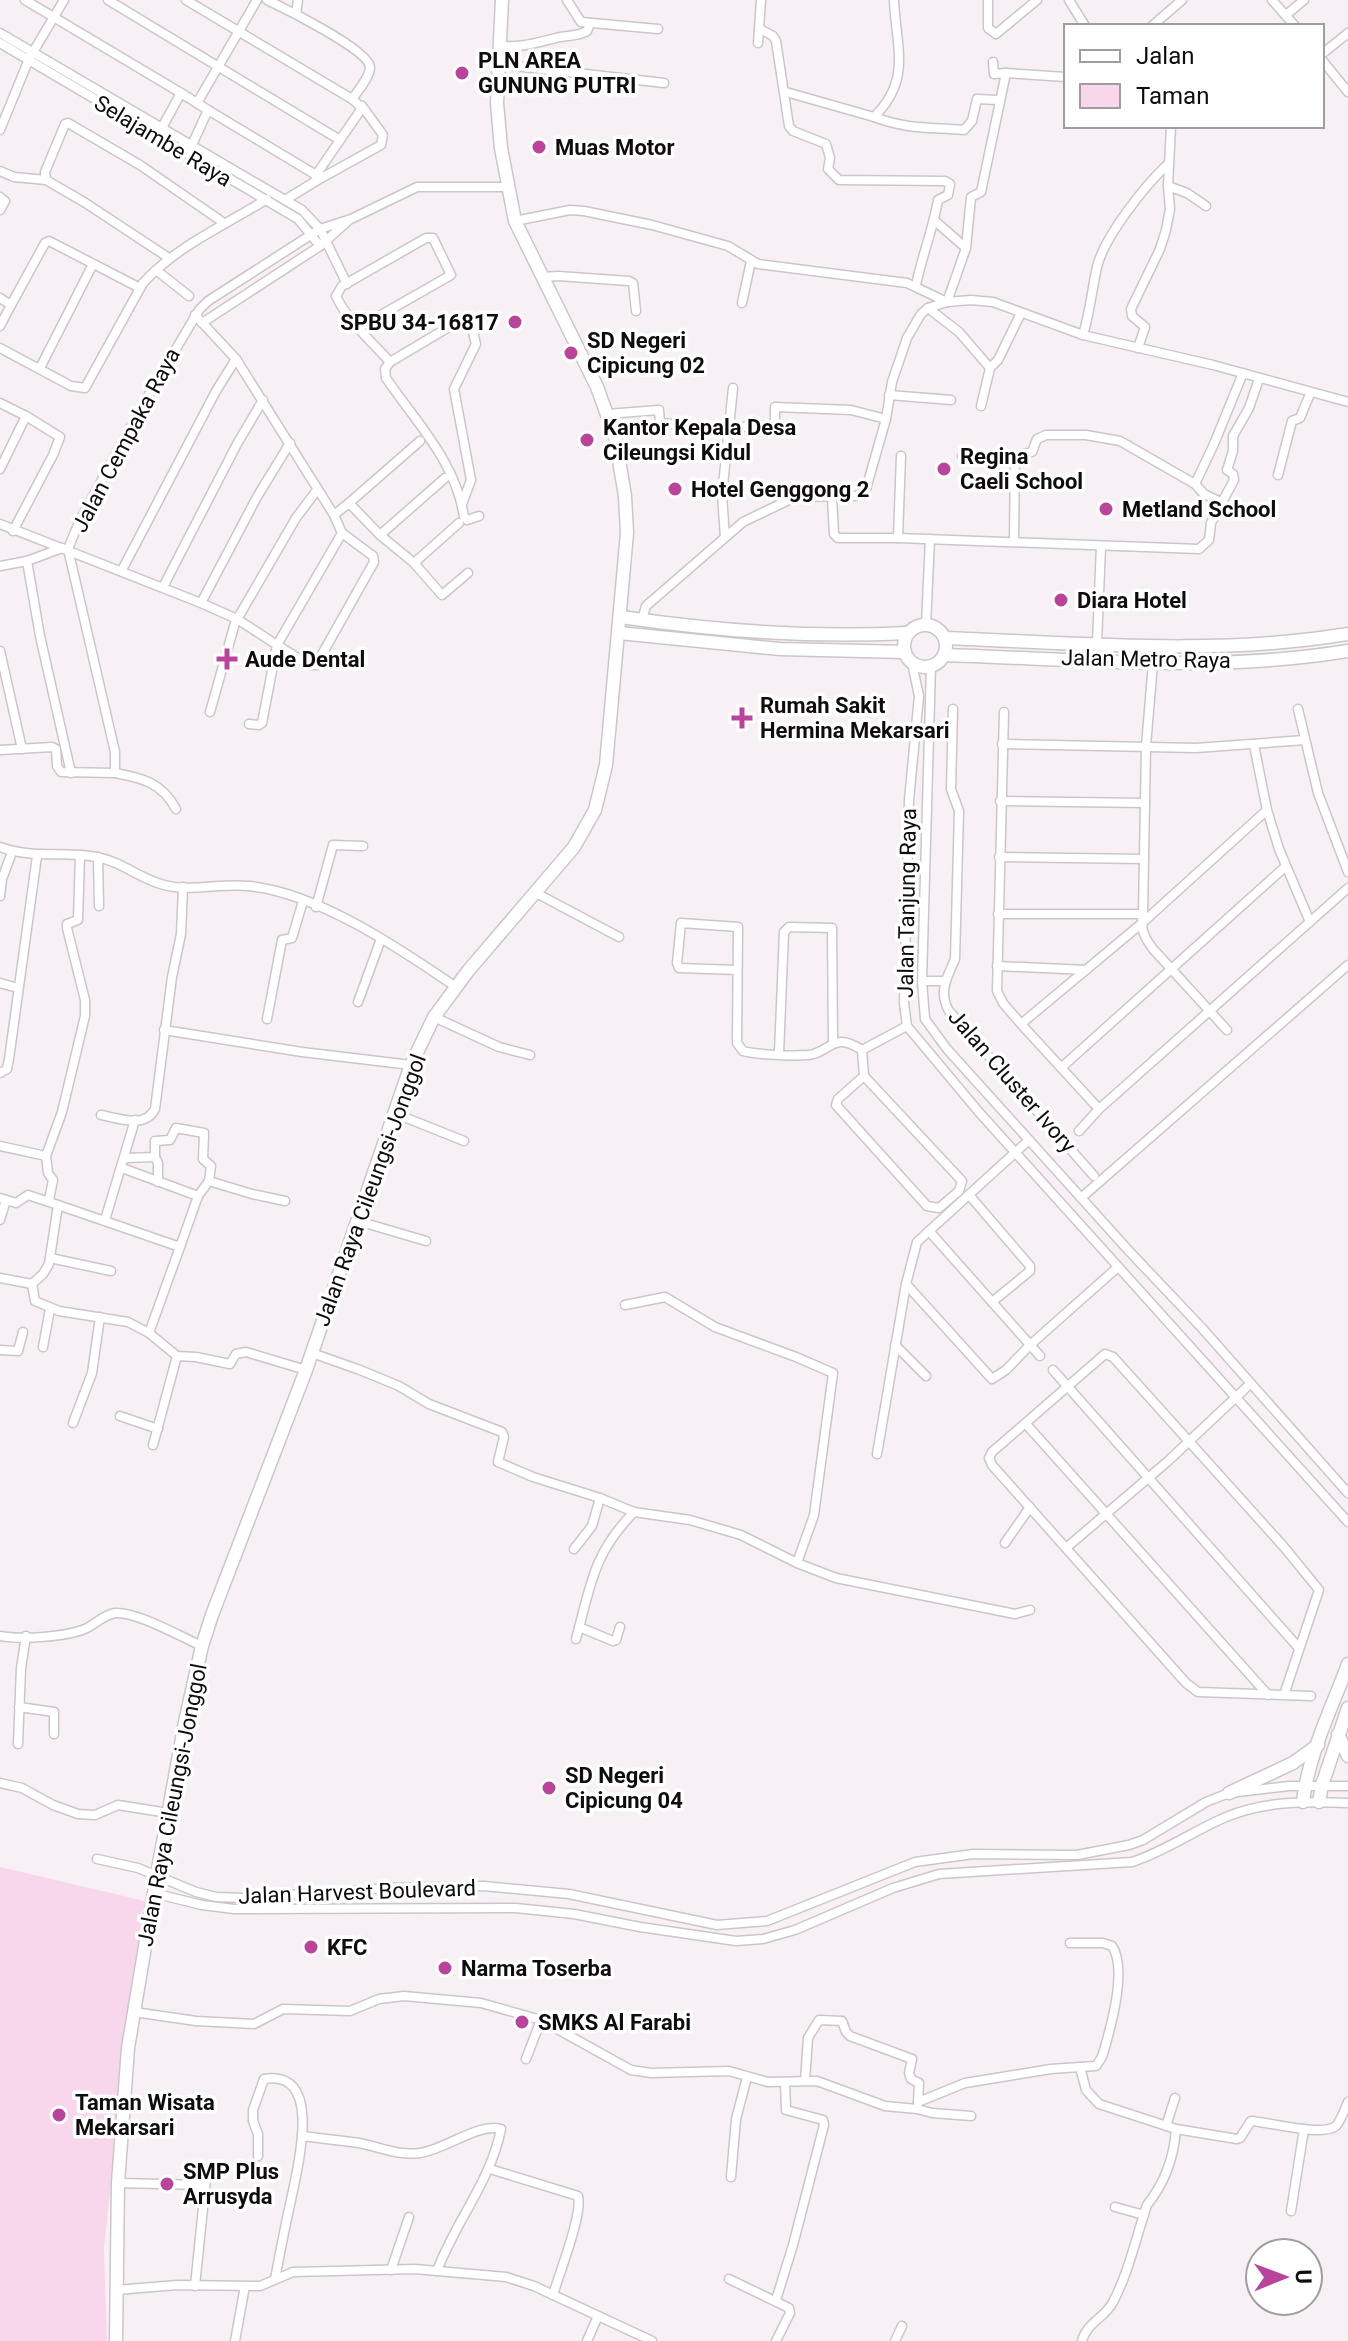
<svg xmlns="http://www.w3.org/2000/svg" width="1348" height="2341" font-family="Roboto,sans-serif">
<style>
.green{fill:#f8d7ed}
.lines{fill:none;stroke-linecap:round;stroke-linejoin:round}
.street-casing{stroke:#ccc6ca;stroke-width:11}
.secondary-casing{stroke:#ccc6ca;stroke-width:15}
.primary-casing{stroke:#ccc6ca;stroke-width:15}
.street{stroke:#fff;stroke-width:8}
.secondary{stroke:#fff;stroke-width:12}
.primary{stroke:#fff;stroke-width:12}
.poi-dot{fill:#ba449c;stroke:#fff;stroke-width:3}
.labels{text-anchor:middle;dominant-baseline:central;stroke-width:7;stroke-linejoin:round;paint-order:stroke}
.poi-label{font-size:22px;font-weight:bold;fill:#0e0c0d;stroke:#fff;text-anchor:start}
.street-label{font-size:22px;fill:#0e0c0d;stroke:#fff}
</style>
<rect width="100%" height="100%" fill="#f7f1f5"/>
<!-- green -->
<polygon class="green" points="0,1867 145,1901 132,1981 104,2249 107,2341 0,2341"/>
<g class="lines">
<!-- street casing -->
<g class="street-casing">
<g id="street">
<polyline points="25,0 181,93"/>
<polyline points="108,0 340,140"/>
<polyline points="186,0 352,99"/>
<path d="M267,0C284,8 369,50 370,67C370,77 358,91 352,99L362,108L316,175V181L285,200"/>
<polyline points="567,0 581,22 658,29"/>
<polyline points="988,0 988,28 996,34 1037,0"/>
<polyline points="1069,0 1085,26"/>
<polyline points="1272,0 1295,26"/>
<polyline points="296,14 298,0"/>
<polyline points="1286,15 1304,0"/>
<polyline points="1152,26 1182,0"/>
<path d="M760,29L773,36L776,41L789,126L793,131L826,144L830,158L828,169L839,180L945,181L950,184L948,195L938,200C933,229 922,256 916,285"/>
<polyline points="0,33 302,210 320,229 347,284"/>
<polyline points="0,43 298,219 320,246"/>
<polyline points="758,43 761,0"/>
<path d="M499,46C525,47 531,44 556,38C566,35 577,37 587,31L590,24"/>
<polyline points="1322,54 1348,33"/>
<polyline points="1322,60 1348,92"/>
<polyline points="993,62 994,74 1006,73"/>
<polyline points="498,64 664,83"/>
<path d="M786,92L874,117C912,79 896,48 894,0"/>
<polyline points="197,103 257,0"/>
<polyline points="208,110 316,175"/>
<path d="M874,117C910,130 928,127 964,130L972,121L977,99L998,100"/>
<polyline points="0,130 29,59 64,0"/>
<polyline points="159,133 181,93 208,110 191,147"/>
<polyline points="0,171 14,177 46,180"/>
<polyline points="316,181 381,145 383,135 362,106"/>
<polyline points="1168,186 1187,193 1206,206"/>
<polyline points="0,197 5,201 0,210"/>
<polyline points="515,221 570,210 584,211 652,225 728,246 758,264 907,283 947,302"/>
<polyline points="935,221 966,248"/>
<polyline points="169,258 84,202 46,180 45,172 65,124 68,123 140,165 224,223"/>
<polyline points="156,270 189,296"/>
<polyline points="543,277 558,276 629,281 633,283 636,311"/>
<polyline points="0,298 11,305 45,243 49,241 140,288"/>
<polyline points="947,302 966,248 971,197 981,192 1006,73 1066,77"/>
<polyline points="742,303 751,261"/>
<polyline points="928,308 959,332 990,368"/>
<polyline points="202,323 320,246 347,222"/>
<polyline points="0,326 11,305"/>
<path d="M360,327L451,275L433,238H426L342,286L336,296C347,320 372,342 390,362L385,369L386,378C416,422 456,462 464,517L467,520L479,516"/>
<path d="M1083,335C1090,312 1092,289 1097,267C1104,237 1146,184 1169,163"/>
<path d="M0,348L71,386L85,388L143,283C178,245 224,226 267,199"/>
<polyline points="1138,348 1145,327 1132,316 1131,309 1160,249 1166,230 1170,209 1168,186 1171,126"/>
<polyline points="390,362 464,318 469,317 476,344 454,389 471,480 462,504"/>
<polyline points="40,368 93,264"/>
<polyline points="889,395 951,400"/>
<polyline points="0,403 26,416"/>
<polyline points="981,406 990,368 998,360 1021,313"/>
<polyline points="607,414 659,410 660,423 728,428 775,425 775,407 851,410 886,419"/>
<polyline points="962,456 1015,456 1032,452 1037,439 1046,435 1086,435 1120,441 1195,484 1204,494 1223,503"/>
<polyline points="0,469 26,416 60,437 53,455 13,531"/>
<polyline points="1278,475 1292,421 1300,418 1310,394"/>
<polyline points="1195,484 1214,444 1243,373"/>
<polyline points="832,498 834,534 838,538 898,538 1199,549 1209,540 1211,523 1234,480 1233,474 1227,470 1233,451 1233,436 1249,408 1259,379"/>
<polyline points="349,503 420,441"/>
<polyline points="334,515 349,503 380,535 414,563 442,595 468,573"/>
<polyline points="0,524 201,603 237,619 277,645 342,533 334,515 236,359 195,315"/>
<polyline points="380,535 445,478"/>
<polyline points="725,537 722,495 733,388"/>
<polyline points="898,538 901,456"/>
<polyline points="1014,541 1015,456"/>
<polyline points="27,561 40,636 71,773"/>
<polyline points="414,563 459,523"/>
<polyline points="0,566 27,561 62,548"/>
<polyline points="122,570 216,391 236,359"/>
<polyline points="163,587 237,444 263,400"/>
<polyline points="201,603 257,497 290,443"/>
<polyline points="642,620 646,606 743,522 795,497 856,496 866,489 886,419 892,382 907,338 921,314 928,308 947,302 971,300 993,302 1083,335 1213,365 1348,402"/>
<polyline points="926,625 930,539"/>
<polyline points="1097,643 1101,546"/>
<polyline points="0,651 22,749"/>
<polyline points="912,663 919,696 909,800 904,1003 907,1026 978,1111 1348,1522"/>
<path d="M1153,663L1146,746L1143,914C1140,929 1144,937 1153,949L1227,1030"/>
<polyline points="931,666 922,981 925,1019 947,1049 1129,1251 1201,1327 1348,1493"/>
<path d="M953,709L951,789L959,811L955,959C947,978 938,992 949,1011L1094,1176"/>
<polyline points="1298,709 1318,793 1348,872"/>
<polyline points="210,712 235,623 296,518 317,490"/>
<polyline points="1004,712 997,991 1003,1003 1021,1024 1099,1109"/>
<polyline points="249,724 259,725 262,723 277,645 309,665 316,665 374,562 373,556 342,533"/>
<polyline points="1002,744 1196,748 1305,740"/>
<polyline points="1254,745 1267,810 1279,849 1310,922"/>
<polyline points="0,750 52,747 56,749 57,766 61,772 115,773 115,752 68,549 79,522 145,401 199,310 208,301 320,229 351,219 417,187 507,187"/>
<path d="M115,773C143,778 162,783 176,809"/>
<polyline points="1000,801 1145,803"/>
<path d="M0,847C32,859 63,851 96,857C121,861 140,879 164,885C191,892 221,883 249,886C318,893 399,948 456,987"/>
<polyline points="98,857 99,906"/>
<polyline points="999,857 1144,859"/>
<polyline points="536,893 619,937"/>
<polyline points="0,896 2,879 12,852"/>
<polyline points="316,907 333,845 363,846"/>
<polyline points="998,914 1143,914"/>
<polyline points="997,966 1086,970"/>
<path d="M737,970L679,968L677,963L681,923L738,927L737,1043L743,1051C759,1055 791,1056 808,1055C831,1053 832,1030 862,1050L864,1076L838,1099L836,1105L927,1206L939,1208L959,1191L962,1181L864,1076"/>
<polyline points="922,981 945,981"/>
<polyline points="0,983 18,988"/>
<polyline points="358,1002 381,939"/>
<polyline points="434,1017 499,1047 530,1055"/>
<polyline points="267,1019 282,940 292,938 303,901"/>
<polyline points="1021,1024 1141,924 1267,810"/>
<polyline points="164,1030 302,1052 411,1065"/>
<polyline points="862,1050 907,1026"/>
<polyline points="779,1053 784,932 789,927 832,928 833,1042"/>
<polyline points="1062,1067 1285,867"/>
<polyline points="0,1073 7,1069 9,1059 37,856"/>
<polyline points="394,1113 464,1141"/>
<path d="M101,1115C118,1118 145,1129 155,1109L172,977L181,934L183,887"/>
<polyline points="1079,1131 1099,1109 1348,888"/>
<polyline points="0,1146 46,1156"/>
<polyline points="155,1157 158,1163 158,1182"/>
<polyline points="122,1168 198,1196"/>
<polyline points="209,1181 252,1194 285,1201"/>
<polyline points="970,1196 1030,1266 1030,1271 992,1302"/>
<polyline points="0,1198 16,1203 28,1195 58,1205 49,1264 43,1274 32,1284 0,1278"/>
<polyline points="1081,1198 1348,965"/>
<polyline points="49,1200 53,1180 48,1173 46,1156 62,1112 85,1016 85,1000 67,928 67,924 78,920 80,855"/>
<polyline points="58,1205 180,1247 198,1196 209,1181 211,1166 203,1159 204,1133 176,1128 170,1140 155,1141 155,1157 125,1158"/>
<polyline points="0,1220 6,1200"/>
<polyline points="105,1220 135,1120"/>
<polyline points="358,1221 426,1241"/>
<polyline points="929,1231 1040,1356"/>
<polyline points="50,1258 111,1271"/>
<polyline points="32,1284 35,1301 59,1311 128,1322 149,1333 177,1356 196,1357 230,1364 236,1354 246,1352 306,1370"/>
<polyline points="906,1284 992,1379 1006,1370 1030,1345 1118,1267"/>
<polyline points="625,1305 665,1297 715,1327 796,1357 833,1373 814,1515 797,1563"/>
<polyline points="149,1333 180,1247"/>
<polyline points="895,1345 926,1376"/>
<polyline points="43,1347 50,1309"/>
<polyline points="0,1350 18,1351 23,1332"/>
<polyline points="312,1353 360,1370 399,1386 429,1404 502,1432 504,1437 498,1462 533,1477 600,1498 634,1512 690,1520 741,1535 797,1563 836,1578 1015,1614 1030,1610"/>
<polyline points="1053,1370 1298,1647"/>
<polyline points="120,1416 158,1429"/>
<polyline points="73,1423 92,1373 100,1317"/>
<polyline points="1026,1424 1268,1695"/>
<polyline points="153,1445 177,1356"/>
<polyline points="877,1454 906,1284 917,1242 1029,1140"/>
<polyline points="1005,1543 1030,1507"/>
<polyline points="1066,1548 1167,1462 1250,1384"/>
<polyline points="574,1549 592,1526 600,1498"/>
<polyline points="579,1627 613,1641 616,1640 620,1627"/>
<path d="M0,1636C20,1640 68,1637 87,1628C96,1623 104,1615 115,1613C136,1611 181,1637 202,1646"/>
<path d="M576,1639C591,1584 593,1554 634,1512"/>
<polyline points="1284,1695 1319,1590 1284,1547 1150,1398 1113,1357 1105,1354 992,1452 989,1458 992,1465 1186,1683 1198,1692 1311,1696"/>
<polyline points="19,1707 54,1712 54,1734"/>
<polyline points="18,1744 21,1668 26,1636"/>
<polyline points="0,1783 22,1788 53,1805 78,1814 95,1815 118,1805 168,1813"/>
<polyline points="97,1859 138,1868 196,1892 216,1897 244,1898 390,1888 484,1886 569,1894 717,1925 767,1921 915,1862 973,1854 1077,1855 1129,1845 1143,1840 1206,1802 1229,1793 1289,1786 1348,1786"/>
<path d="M153,1893L202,1905L234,1909L516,1908L574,1914L640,1927L736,1941L763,1939L795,1930L893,1888L939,1874L1132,1862C1166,1851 1193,1831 1226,1817C1264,1801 1308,1801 1348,1803"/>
<path d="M1070,1943H1103L1112,1946C1128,1969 1110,2031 1102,2057L1096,2066L1080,2067"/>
<polyline points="134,2012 196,2021 254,2024 283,2009 350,2011 379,1999 404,1996 481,2003 541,2020 631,2070 651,2073 729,2071 768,2082 817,2081 885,2106 917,2109 932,2113 971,2116"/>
<polyline points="526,2059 541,2020"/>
<polyline points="805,2081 808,2038 819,2020 842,2021 846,2032 850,2036 912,2059 909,2073 911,2079 919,2083 918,2103"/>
<path d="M918,2102L965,2083L1051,2069L1080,2067L1086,2090L1099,2104L1176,2129C1174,2157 1164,2184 1147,2205C1136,2237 1129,2272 1113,2302C1105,2318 1087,2322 1082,2341"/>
<polyline points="1166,2126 1175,2098"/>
<path d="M1176,2129L1237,2139L1240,2138L1251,2121C1269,2122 1322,2137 1336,2126C1341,2120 1345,2109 1348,2102"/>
<path d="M303,2136C322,2139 341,2140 359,2143C380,2147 398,2156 420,2153C444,2150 480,2122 501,2129C491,2181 455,2222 437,2271"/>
<path d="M258,2156V2134L253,2121V2110L264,2079C325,2068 297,2170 291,2200C285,2226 280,2253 275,2279"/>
<path d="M490,2169L578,2196C583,2214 559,2274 553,2295"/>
<polyline points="731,2177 736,2119 747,2077"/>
<polyline points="118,2183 205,2185"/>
<polyline points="1115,2207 1144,2215"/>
<polyline points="1291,2211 1304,2129"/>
<polyline points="391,2270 409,2217"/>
<polyline points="729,2279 789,2308 790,2313 776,2341"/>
<polyline points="195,2286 207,2169"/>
<polyline points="116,2290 177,2285 260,2286 293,2272 415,2269 506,2277 534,2286 652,2341"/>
<polyline points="776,2300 793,2245 824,2125 823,2120 786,2110 785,2082"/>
<polyline points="235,2341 245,2286"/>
<polyline points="587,2341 598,2316"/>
<polyline points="895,2341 902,2326"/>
</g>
</g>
<!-- secondary casing -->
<g class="secondary-casing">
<g id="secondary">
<polyline points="1338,1734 1348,1756"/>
<polyline points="1229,1793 1293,1763 1318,1745"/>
<path d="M1303,1802C1308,1755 1332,1708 1348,1664"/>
<polyline points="1319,1802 1322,1785 1348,1708"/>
</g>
</g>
<!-- primary casing -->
<g class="primary-casing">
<g id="primary">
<path d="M621,617C716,631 811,638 907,633"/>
<circle cx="925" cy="646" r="21"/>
<polyline points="619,633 780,649 905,652"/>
<path d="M945,638C1078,643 1216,656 1348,634"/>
<path d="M944,655C1078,659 1215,673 1348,651"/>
<polyline points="116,2341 118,2183 128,2048 157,1875 185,1722 202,1646 212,1615 306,1370 411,1065 434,1017 468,971 574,847 595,810 606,765 627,533 625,496 615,437 597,387 515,221 501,148 497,103 502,0"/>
</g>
</g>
<!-- street -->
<use href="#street" class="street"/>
<!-- secondary -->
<use href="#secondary" class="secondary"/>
<!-- primary -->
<use href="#primary" class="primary"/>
</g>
<!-- markers -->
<g class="poi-dot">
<circle cx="462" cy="73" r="8"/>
<circle cx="539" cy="147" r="8"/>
<circle cx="515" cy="322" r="8"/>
<circle cx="571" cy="353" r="8"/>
<circle cx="587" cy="440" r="8"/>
<circle cx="944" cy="469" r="8"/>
<circle cx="675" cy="489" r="8"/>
<circle cx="1106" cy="509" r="8"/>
<circle cx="1061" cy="600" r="8"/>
<path d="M223 647h8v8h8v8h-8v8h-8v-8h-8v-8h8z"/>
<path d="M738 706h8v8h8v8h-8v8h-8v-8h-8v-8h8z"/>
<circle cx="549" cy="1788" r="8"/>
<circle cx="311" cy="1947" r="8"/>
<circle cx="445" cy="1968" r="8"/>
<circle cx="522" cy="2022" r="8"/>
<circle cx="59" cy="2115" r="8"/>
<circle cx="167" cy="2184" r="8"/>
</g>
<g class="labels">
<!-- poi labels -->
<g class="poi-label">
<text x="478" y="60">PLN AREA<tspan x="478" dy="25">GUNUNG PUTRI</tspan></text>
<text x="555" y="147">Muas Motor</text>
<text x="499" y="322" text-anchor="end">SPBU 34-16817</text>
<text x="587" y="340">SD Negeri<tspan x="587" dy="25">Cipicung 02</tspan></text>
<text x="603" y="427">Kantor Kepala Desa<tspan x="603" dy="25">Cileungsi Kidul</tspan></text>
<text x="960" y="456">Regina<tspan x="960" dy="25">Caeli School</tspan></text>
<text x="691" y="489">Hotel Genggong 2</text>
<text x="1122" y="509">Metland School</text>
<text x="1077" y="600">Diara Hotel</text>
<text x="245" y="659">Aude Dental</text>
<text x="760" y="705">Rumah Sakit<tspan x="760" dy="25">Hermina Mekarsari</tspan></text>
<text x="565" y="1775">SD Negeri<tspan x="565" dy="25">Cipicung 04</tspan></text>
<text x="327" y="1947">KFC</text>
<text x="461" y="1968">Narma Toserba</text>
<text x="538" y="2022">SMKS Al Farabi</text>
<text x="75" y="2102">Taman Wisata<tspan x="75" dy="25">Mekarsari</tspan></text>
<text x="183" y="2171">SMP Plus<tspan x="183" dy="25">Arrusyda</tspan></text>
</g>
<!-- street labels -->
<g class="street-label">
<text transform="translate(163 141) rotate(31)">Selajambe Raya</text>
<text transform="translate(126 440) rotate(-62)">Jalan Cempaka Raya</text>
<text transform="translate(1146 659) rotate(1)">Jalan Metro Raya</text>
<text transform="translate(907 903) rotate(-89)">Jalan Tanjung Raya</text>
<text transform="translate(1012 1081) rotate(49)">Jalan Cluster Ivory</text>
<text transform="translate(370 1190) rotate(-70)">Jalan Raya Cileungsi-Jonggol</text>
<text transform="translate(172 1805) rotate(-79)">Jalan Raya Cileungsi-Jonggol</text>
<text transform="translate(357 1892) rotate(-2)">Jalan Harvest Boulevard</text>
</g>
</g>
<!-- legend -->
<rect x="1064" y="24" width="260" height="104" fill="#ffffff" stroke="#9f9e9e" stroke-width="2"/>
<rect x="1080" y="50" width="40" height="12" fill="#ffffff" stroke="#9f9e9e" stroke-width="2"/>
<text x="1136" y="64" font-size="24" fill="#0e0c0d">Jalan</text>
<rect x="1080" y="84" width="40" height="24" fill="#f8d7ed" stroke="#9f9e9e" stroke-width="2"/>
<text x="1136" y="104" font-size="24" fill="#0e0c0d">Taman</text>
<!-- north arrow -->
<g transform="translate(1284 2277) rotate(89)"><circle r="38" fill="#ffffff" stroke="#9f9e9e" stroke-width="2"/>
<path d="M0-6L14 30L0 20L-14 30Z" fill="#ba449c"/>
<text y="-12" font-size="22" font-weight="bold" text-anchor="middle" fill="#0e0c0d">U</text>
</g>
</svg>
